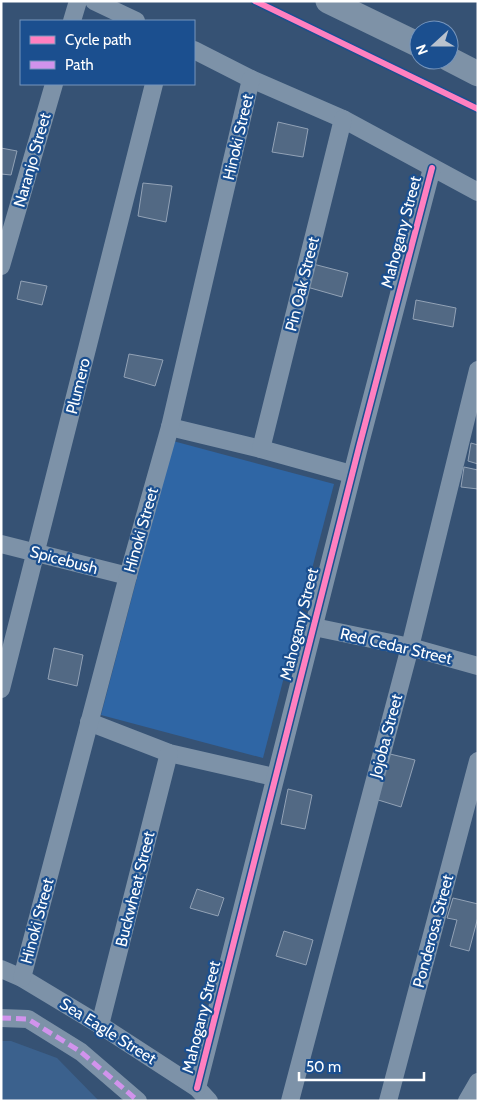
<svg xmlns="http://www.w3.org/2000/svg" width="479" height="1102" font-family="Cabin,sans-serif">
<style>
.park{fill:#2f66a5}
.water{fill:#3b618d}
.building{fill:#526984;stroke:#92a2b6}
.lines{fill:none;stroke-linecap:round;stroke-linejoin:round}
.minor{stroke:#7d92a8;stroke-width:18}
.highway{stroke:#7e92a7;stroke-width:25}
.quiet{stroke:#d193ec;stroke-width:5;stroke-dasharray:10 5;stroke-linecap:butt}
.cycleway-casing{stroke:#1b4f8f;stroke-width:9}
.cycleway{stroke:#ff80c0;stroke-width:6}
.labels{text-anchor:middle;dominant-baseline:central;stroke-width:4.5;stroke-linejoin:round;paint-order:stroke}
.street-label{font-size:16px;fill:#fff;stroke:#1b4f8f}
</style>
<rect width="100%" height="100%" fill="#365274"/>
<!-- park -->
<polygon class="park" points="173,441 334,484 263,758 101,715"/>
<!-- water -->
<polygon class="water" points="1,1041 11,1041 57,1058 99,1101 1,1101"/>
<!-- building -->
<g class="building">
<polygon points="278,122 308,129 303,157 272,152"/>
<polygon points="1,148 17,151 11,175 1,174"/>
<polygon points="143,183 172,186 166,222 138,216"/>
<polygon points="313,264 348,273 342,297 307,287"/>
<polygon points="21,281 47,286 42,305 17,299"/>
<polygon points="416,300 456,308 453,327 413,319"/>
<polygon points="129,354 163,360 155,386 124,377"/>
<polygon points="471,443 478,445 478,464 468,461"/>
<polygon points="464,467 478,470 478,489 461,487"/>
<polygon points="54,648 83,655 77,686 48,679"/>
<polygon points="390,754 415,760 401,807 375,799"/>
<polygon points="288,789 312,795 305,829 281,824"/>
<polygon points="197,889 224,898 218,916 190,908"/>
<polygon points="453,898 478,904 478,917 469,951 450,946 457,920 447,918"/>
<polygon points="284,931 313,940 306,965 276,956"/>
</g>
<g class="lines">
<!-- minor -->
<g class="minor">
<polyline points="94,1 136,21"/>
<polyline points="72,21 78,1"/>
<polyline points="194,50 251,79 343,119 478,192"/>
<polyline points="1,266 54,84"/>
<polyline points="170,427 261,449 351,474"/>
<polyline points="261,449 343,119"/>
<polyline points="1,544 128,576"/>
<polyline points="314,627 410,647 478,666"/>
<polyline points="1,689 154,84"/>
<polyline points="89,722 169,753 274,777"/>
<polyline points="1,969 22,978 100,1025 197,1088 209,1101"/>
<polyline points="22,978 128,576 170,427 251,79"/>
<polyline points="1,1018 28,1019 81,1052 138,1101"/>
<polyline points="100,1025 169,753"/>
<path d="M197,1088C273,781 351,474 432,168"/>
<polyline points="290,1101 410,647 478,370"/>
<polyline points="388,1101 478,761"/>
<polyline points="467,1101 478,1082"/>
</g>
<!-- highway -->
<g class="highway">
<polyline points="328,1 419,45"/>
<polyline points="449,59 478,74"/>
</g>
<!-- quiet -->
<polyline class="quiet" points="1,1018 28,1019 81,1052 138,1101"/>
<!-- cycleway casing -->
<g class="cycleway-casing">
<g id="cycleway">
<polyline points="255,1 478,109"/>
<path d="M197,1088C273,781 351,474 432,168"/>
</g>
</g>
<!-- cycleway -->
<use href="#cycleway" class="cycleway"/>
</g>
<g class="labels">
<!-- street labels -->
<g class="street-label">
<text transform="translate(238 137) rotate(-77)">Hinoki Street</text>
<text transform="translate(32 160) rotate(-74)">Naranjo Street</text>
<text transform="translate(401 232) rotate(-75)">Mahogany Street</text>
<text transform="translate(302 284) rotate(-76)">Pin Oak Street</text>
<text transform="translate(78 386) rotate(-76)">Plumero</text>
<text transform="translate(141 530) rotate(-74)">Hinoki Street</text>
<text transform="translate(64 560) rotate(15)">Spicebush</text>
<text transform="translate(299 624) rotate(-76)">Mahogany Street</text>
<text transform="translate(396 646) rotate(13)">Red Cedar Street</text>
<text transform="translate(386 736) rotate(-75)">Jojoba Street</text>
<text transform="translate(135 889) rotate(-76)">Buckwheat Street</text>
<text transform="translate(37 921) rotate(-75)">Hinoki Street</text>
<text transform="translate(433 931) rotate(-75)">Ponderosa Street</text>
<text transform="translate(201 1017) rotate(-76)">Mahogany Street</text>
<text transform="translate(108 1031) rotate(32)">Sea Eagle Street</text>
</g>
</g>
<!-- border -->
<rect width="479" height="1102" fill="none" stroke="#ffffff" stroke-width="5"/>
<!-- legend -->
<rect x="20" y="20" width="175" height="65" fill="#1b4f8f" stroke="#7695bc"/>
<rect x="30" y="36" width="25" height="8" fill="#ff80c0" stroke="#7695bc"/>
<text x="65" y="45" font-size="15" fill="#ffffff">Cycle path</text>
<rect x="30" y="61" width="25" height="8" fill="#d193ec" stroke="#7695bc"/>
<text x="65" y="70" font-size="15" fill="#ffffff">Path</text>
<!-- north arrow -->
<g transform="translate(434 45) rotate(249)"><circle r="24" fill="#1b4f8f" stroke="#7695bc"/>
<path d="M0-4L9 19L0 12L-9 19Z" fill="#b9c2ce"/>
<text y="-8" font-size="14" font-weight="bold" text-anchor="middle" fill="#ffffff">N</text>
</g>
<!-- scale -->
<path d="M299 1072v8h125v-8" fill="none" stroke="#ffffff" stroke-width="2.5"/>
<text x="306" y="1072" font-size="15" fill="#ffffff" stroke="#1b4f8f" stroke-width="4" paint-order="stroke">50 m</text>
</svg>
